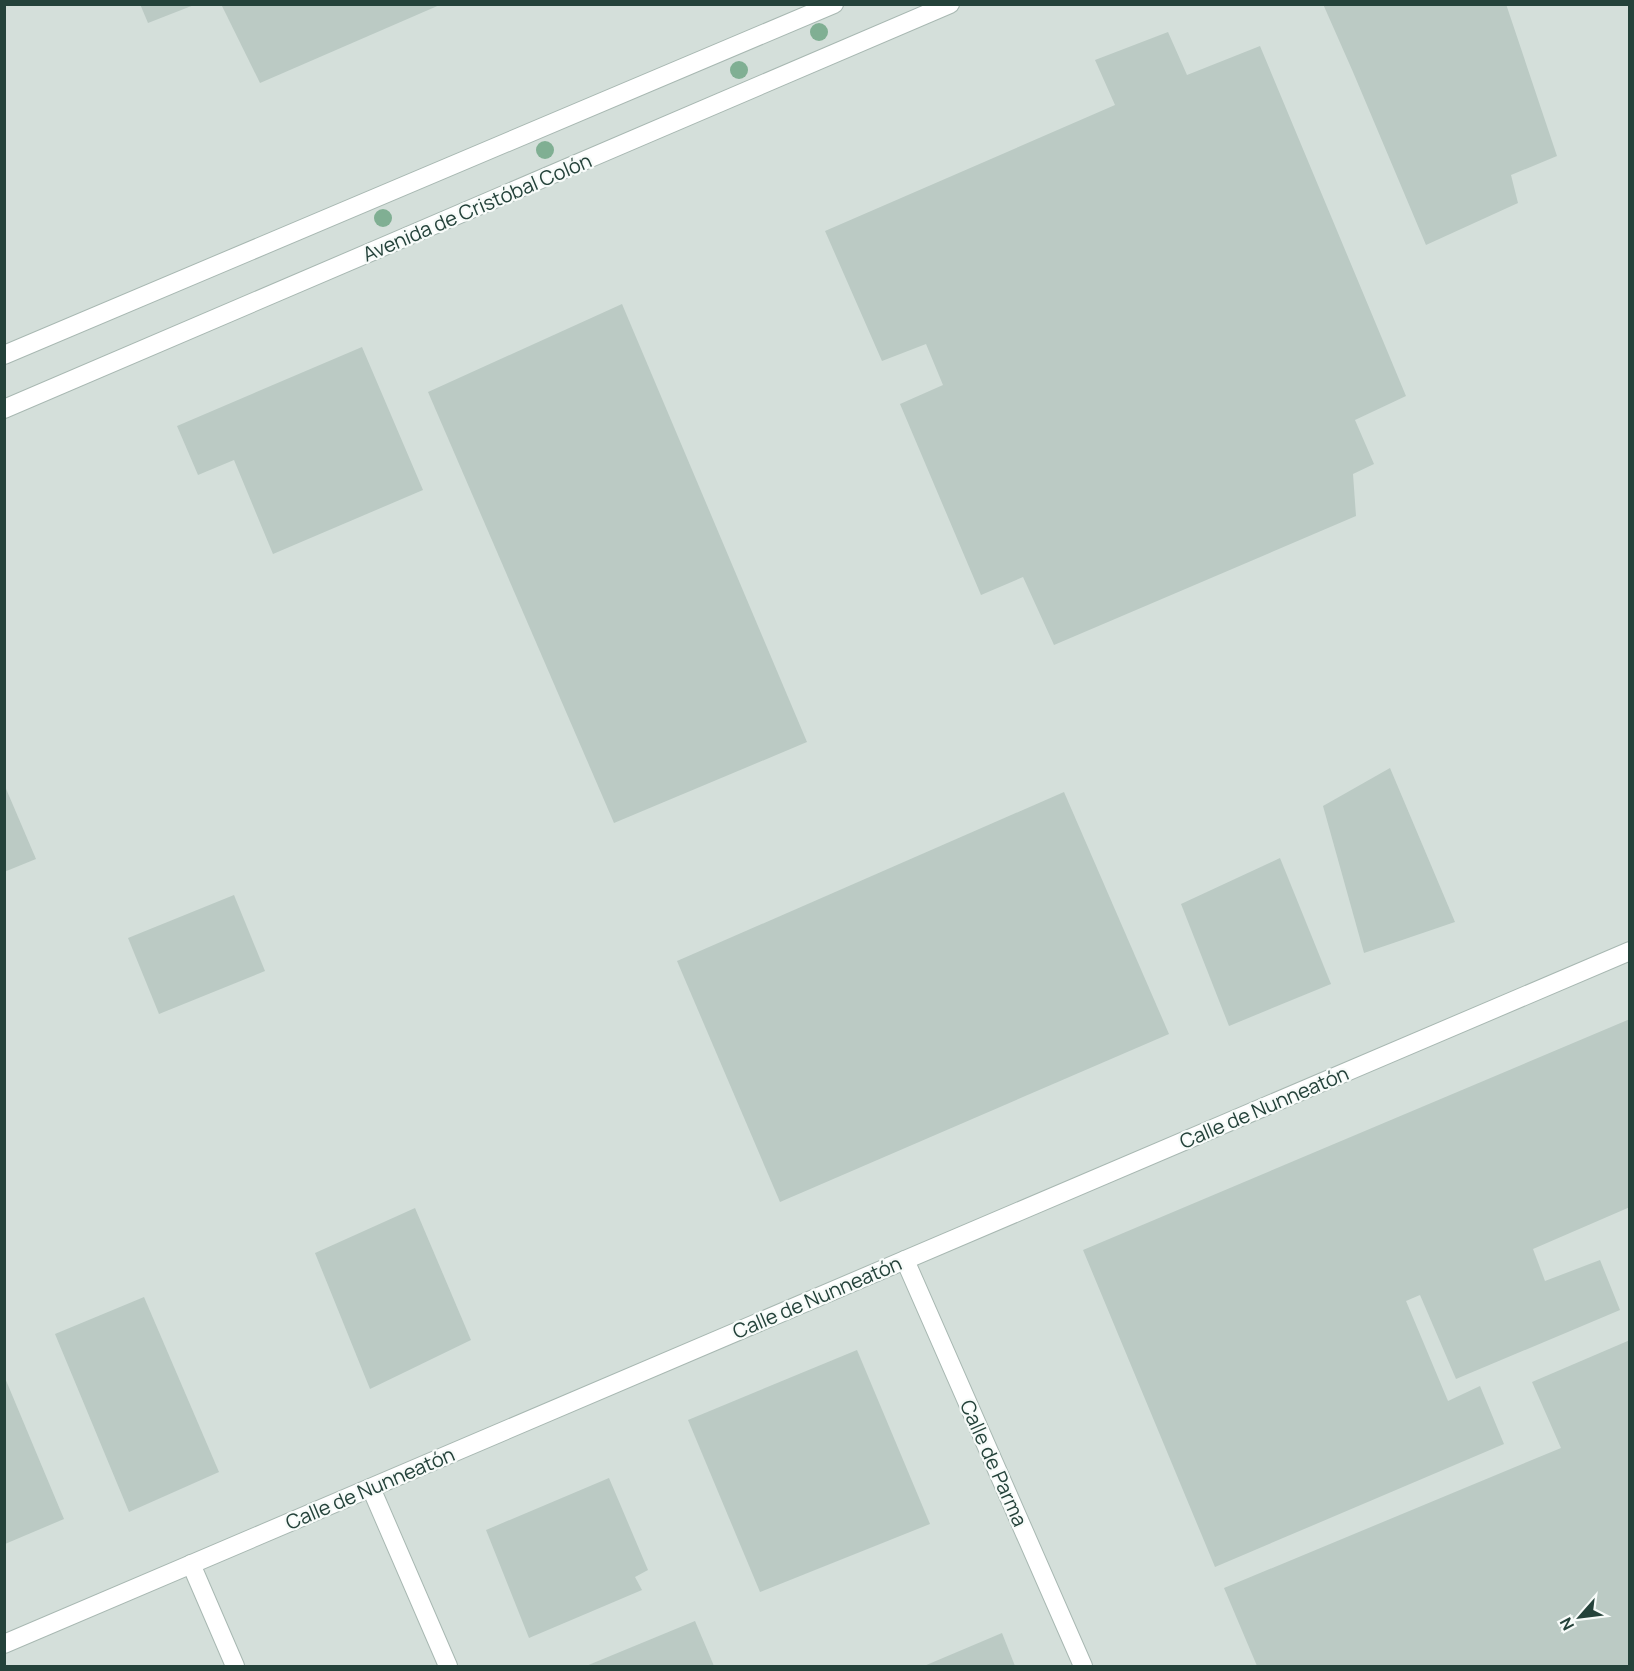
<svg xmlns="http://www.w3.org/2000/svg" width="1634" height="1671" font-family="Manrope,sans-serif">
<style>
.built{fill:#d4dfda}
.building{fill:#bbcac4}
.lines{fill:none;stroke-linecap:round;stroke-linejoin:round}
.minor-casing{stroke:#a8b8b2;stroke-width:20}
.minor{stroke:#fff;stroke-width:18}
.tree{fill:#80af93}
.labels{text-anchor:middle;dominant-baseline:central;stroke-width:4.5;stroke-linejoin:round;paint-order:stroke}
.street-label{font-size:20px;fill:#24423a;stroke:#f7fbf9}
</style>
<rect width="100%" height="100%" fill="#e6efeb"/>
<!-- built -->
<rect class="built" x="5" y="5" width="1624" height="1661"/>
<!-- building -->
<g class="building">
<polygon points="140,4 194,4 194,5 148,23"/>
<polygon points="221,4 442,4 260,83"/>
<polygon points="1323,4 1506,4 1557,156 1511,175 1518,203 1426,245 1353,72"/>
<polygon points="1168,32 1187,75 1260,46 1406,396 1355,420 1374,464 1353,474 1356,516 1054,645 1023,577 981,595 900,404 943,385 926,344 882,361 825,231 1115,105 1095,60"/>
<polygon points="622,304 807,742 614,823 428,392"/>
<polygon points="362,347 423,490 273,554 234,460 198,475 177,426"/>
<polygon points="1390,768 1455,922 1364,953 1323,806"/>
<polygon points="4,784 36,859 4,872"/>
<polygon points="1064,792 1169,1034 780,1202 677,961"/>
<polygon points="1280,858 1331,984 1229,1026 1181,904"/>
<polygon points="234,895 265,971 159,1014 128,938"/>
<polygon points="1630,1019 1630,1207 1533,1249 1545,1281 1600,1260 1620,1310 1456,1379 1420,1295 1406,1301 1448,1401 1480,1386 1504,1444 1215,1567 1083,1250"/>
<polygon points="415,1208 471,1340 370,1389 315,1253"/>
<polygon points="144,1297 219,1472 129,1512 55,1334"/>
<polygon points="1630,1340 1630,1666 1257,1666 1224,1588 1561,1448 1532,1382"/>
<polygon points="857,1350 930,1524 760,1592 688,1420"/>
<polygon points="5,1378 64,1519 5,1544"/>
<polygon points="609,1478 648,1570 635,1577 642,1590 529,1638 486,1530"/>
<polygon points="695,1621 714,1666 586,1666"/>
<polygon points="1002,1633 1015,1666 924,1666"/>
</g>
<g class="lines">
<!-- minor casing -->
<g class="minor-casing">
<g id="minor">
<polyline points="4,355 834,4"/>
<polyline points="4,409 950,4"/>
<polyline points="905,1260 1083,1666"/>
<polyline points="371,1488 448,1666"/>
<polyline points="191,1564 235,1666"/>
<polyline points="4,1644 1630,951"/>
</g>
</g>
<!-- minor -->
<use href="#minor" class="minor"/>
</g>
<!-- trees -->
<g class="tree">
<circle cx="819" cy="32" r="9"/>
<circle cx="739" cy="70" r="9"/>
<circle cx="545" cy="150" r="9"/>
<circle cx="383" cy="218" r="9"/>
</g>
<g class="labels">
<!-- street labels -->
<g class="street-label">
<text transform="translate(477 207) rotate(-23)">Avenida de Cristóbal Colón</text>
<text transform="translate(1264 1107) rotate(-23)">Calle de Nunneatón</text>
<text transform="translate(817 1297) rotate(-23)">Calle de Nunneatón</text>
<text transform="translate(994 1463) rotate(66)">Calle de Parma</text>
<text transform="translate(370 1488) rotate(-23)">Calle de Nunneatón</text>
</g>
</g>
<!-- border -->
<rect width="1634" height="1671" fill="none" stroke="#24423a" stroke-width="12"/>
<!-- north arrow -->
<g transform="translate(1580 1617) rotate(242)" stroke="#f7fbf9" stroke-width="4.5" paint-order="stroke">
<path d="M0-4.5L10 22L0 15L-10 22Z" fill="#24423a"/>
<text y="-9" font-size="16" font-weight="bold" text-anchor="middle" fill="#24423a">N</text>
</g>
</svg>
